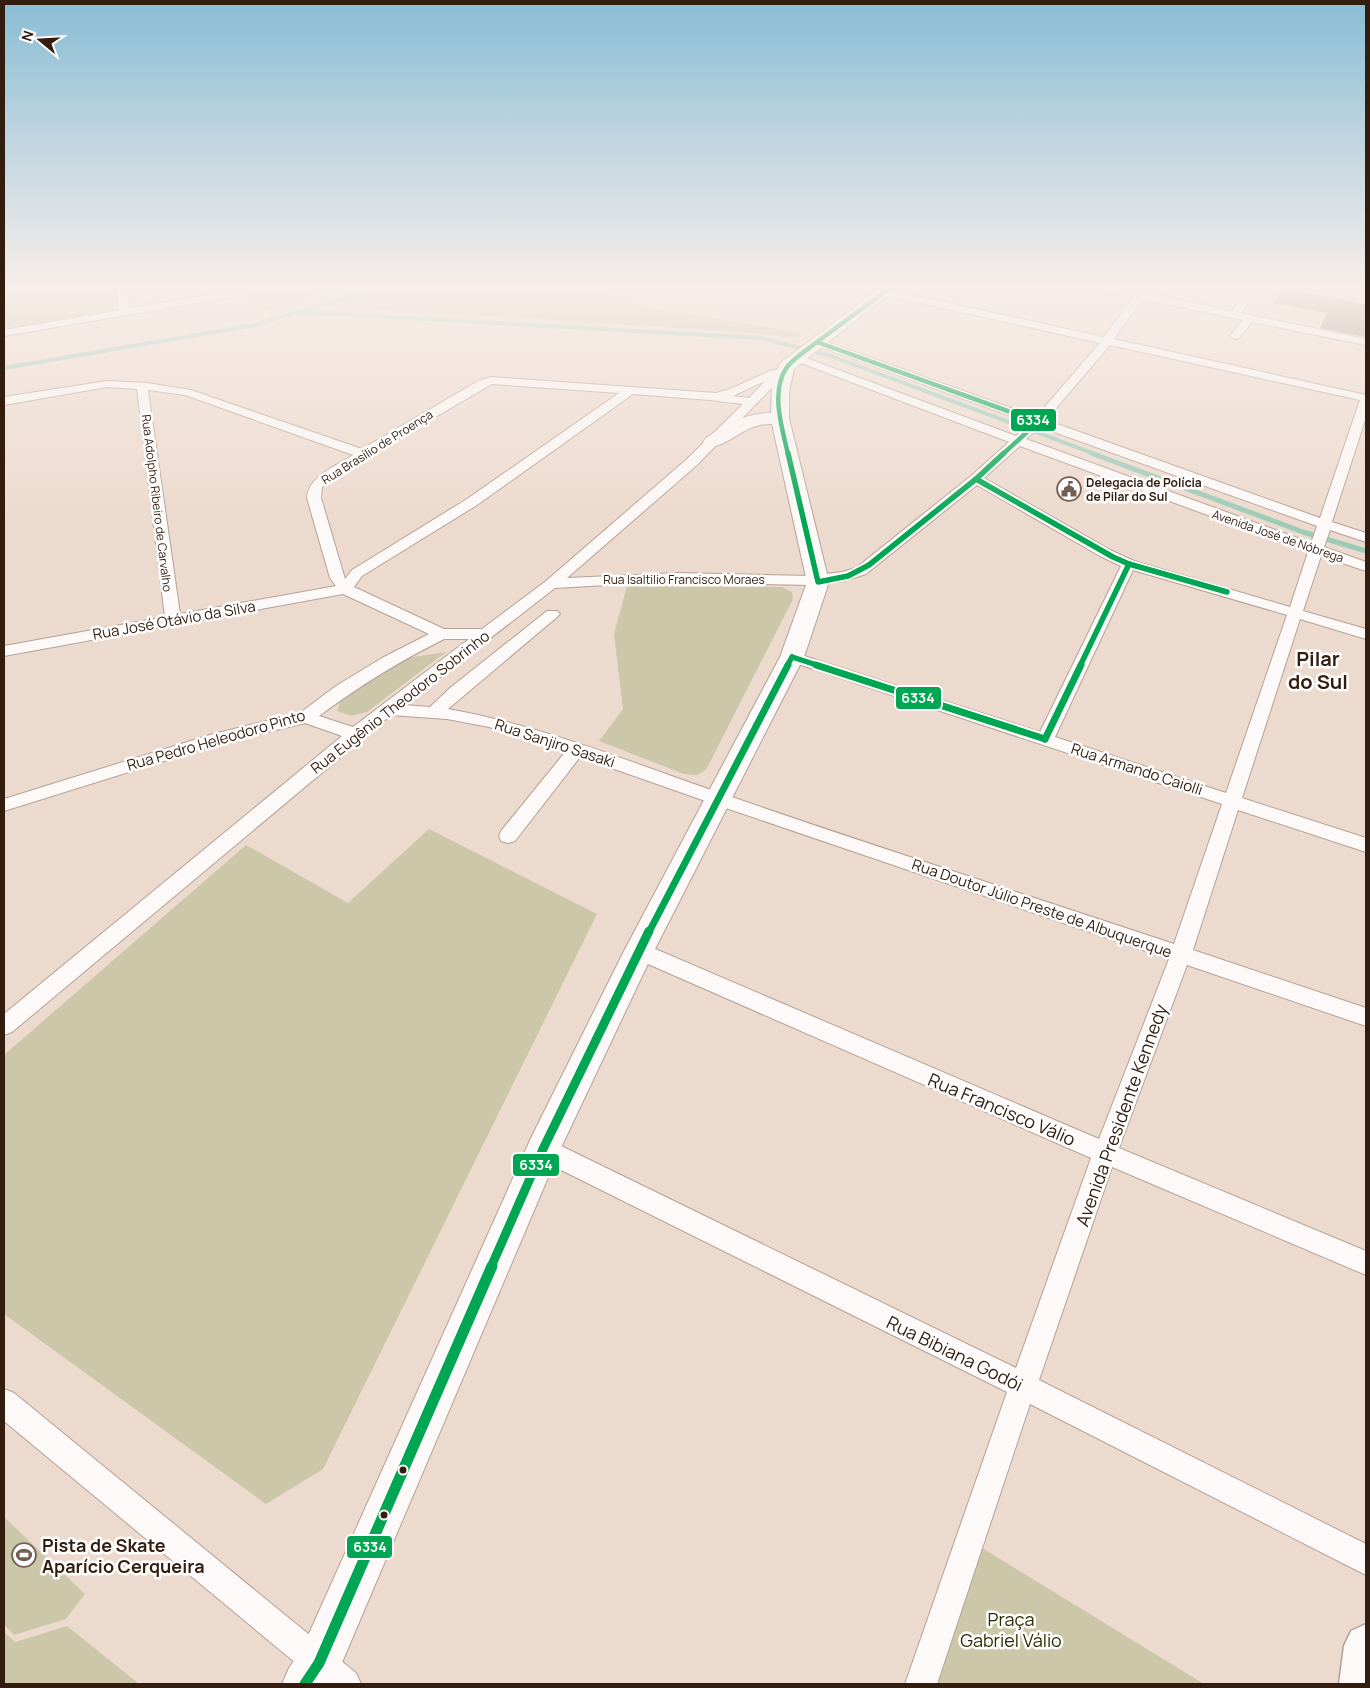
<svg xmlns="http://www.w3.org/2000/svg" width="1370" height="1688" font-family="Manrope,sans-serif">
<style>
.green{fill:#ccc7a9}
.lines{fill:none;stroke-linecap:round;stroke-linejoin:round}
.stream-far1{stroke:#9ccbb8;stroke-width:4}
.stream{stroke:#9ccbb8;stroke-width:5}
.building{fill:#978878}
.minor-casing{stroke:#b4a296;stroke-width:2}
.secondary-casing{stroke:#b4a296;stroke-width:3}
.primary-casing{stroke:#b4a296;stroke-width:2}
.minor{fill:#fcf9f8;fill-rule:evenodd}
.secondary{fill:#fcf9f8;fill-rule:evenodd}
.primary{fill:#fcf9f8;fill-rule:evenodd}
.bus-1-far4-casing{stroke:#fff;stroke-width:7}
.bus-1-far3-casing{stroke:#fff;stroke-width:9}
.bus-1-far2-casing{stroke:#fff;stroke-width:11}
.bus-1-far1-casing{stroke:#fff;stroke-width:12}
.bus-1-casing{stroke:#fff;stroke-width:15}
.bus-1-far4{stroke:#00a651;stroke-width:4.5}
.bus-1-far3{stroke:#00a651;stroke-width:5.5}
.bus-1-far2{stroke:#00a651;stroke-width:7}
.bus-1-far1{stroke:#00a651;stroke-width:9}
.bus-1{stroke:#00a651;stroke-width:11}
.bus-dot{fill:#321d0f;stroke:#fff;stroke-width:2}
.labels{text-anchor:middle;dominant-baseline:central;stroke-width:5;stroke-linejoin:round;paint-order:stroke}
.far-street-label{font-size:12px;fill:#321d0f;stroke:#fff}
.far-poi-label{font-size:12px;font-weight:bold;fill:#321d0f;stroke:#fff;text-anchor:start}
.street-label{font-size:15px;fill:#321d0f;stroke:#fff}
.near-street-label{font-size:18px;fill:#321d0f;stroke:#fff}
.near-poi-label{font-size:18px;font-weight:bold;fill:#321d0f;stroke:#fff;text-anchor:start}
.near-park-label{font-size:18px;fill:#2b2e00;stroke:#fff}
.district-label{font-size:20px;font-weight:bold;fill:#321d0f;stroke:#fff}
.line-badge{stroke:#fff;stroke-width:2}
.badge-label{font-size:14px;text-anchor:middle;font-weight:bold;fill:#fff}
</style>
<rect width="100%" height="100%" fill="#eddace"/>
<!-- green -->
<g class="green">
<polygon points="24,285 116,285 119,311 4,328 4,288"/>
<polygon points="304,285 350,285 267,310 249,300"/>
<polygon points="379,285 582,285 641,306 804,333 796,338 754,333 316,305"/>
<polygon points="627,586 782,587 792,592 793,599 706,770 697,775 684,774 599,741 623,709 614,634"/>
<polygon points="446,652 367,712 351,716 337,711 341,700 407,658"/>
<polygon points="429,829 597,914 323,1469 266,1504 4,1314 4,1055 246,845 348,903"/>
<polygon points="4,1517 85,1594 66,1619 14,1635 4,1625"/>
<polygon points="982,1548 1204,1684 935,1684"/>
<polygon points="67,1626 139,1684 4,1684 4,1632 15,1642"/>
</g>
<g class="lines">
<!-- stream-far1 -->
<g class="stream-far1">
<polyline points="302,312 760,338 831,356 1095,454"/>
<polyline points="4,368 255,325 387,285"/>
</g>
<!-- stream -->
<polyline class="stream" points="1091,453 1303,532 1366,551"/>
</g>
<!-- building -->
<polygon class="building" points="1283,288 1366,304 1366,337 1320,328 1327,313 1274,303"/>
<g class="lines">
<!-- minor casing -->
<g class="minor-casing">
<g id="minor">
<polygon points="116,285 126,285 130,308 266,285 290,285 285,288 4,336 4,330 119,310"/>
<path d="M847,285H867L1104,337L1133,297L1091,288L1086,285H1107L1137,291L1142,285H1152L1146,293L1232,311L1250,285H1260L1241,313L1366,339V345L1252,322L1239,338L1235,339L1230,336L1243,320L1142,299L1114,339L1366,395V417L1332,522L1366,533V542L1330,530L1324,547L1366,562V571L1321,556L1303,611L1366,629V639L1300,619L1242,798L1366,838V852L1238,810L1193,950L1366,1008V1026L1187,965L1119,1148L1366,1251V1275L1112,1167L1039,1380L1366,1544V1575L1030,1404L937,1684H905L1007,1392L535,1157L531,1149L535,1141L543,1138L551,1141L1016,1368L1091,1158L632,957L629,951L632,945L639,943L646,945L1099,1139L1169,959L711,803L580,757L515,841L508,843L501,841L499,836L501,831L566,751L489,727L447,719L391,715L12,1032L4,1035V1014L342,736L305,723L222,743L4,811V799L213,734L300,713L336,686L382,658L429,634L343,594L4,656V646L165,617L137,389L107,387L4,405V397L107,381L147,383L191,390L362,449L478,381L491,377L716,393L730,389L770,371L776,370L786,364L790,365L792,367L790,369L697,465L567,578L679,573L810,576L842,572L856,568L971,476L1009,442L793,360L791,358L793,356H801L1016,436L1030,423L813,344L812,342L817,339L821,340L1036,417L1100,343L852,288ZM1110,345L1360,400L1320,518L1046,420ZM765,381L749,398L733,396L737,394ZM492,384L619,393L467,499L352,570L345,579L321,498L322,487L367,457ZM148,390L185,395L353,455C338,465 307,477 307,498L330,578L336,586L180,614ZM633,394L710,400L743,404L687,459L546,581L482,629H444L354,587L362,576L477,505ZM1040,427L1317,526L1311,543L1026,439ZM1020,446L1308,552L1290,607L1134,561L1110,550L984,478ZM977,485L1100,556L1121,566L1040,732L798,654H786L784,657L786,660L1222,804L1174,944C1024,894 873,846 723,794C632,763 543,726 448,709L557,617L560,614L557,611H547L450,688L430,707L404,705L555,588L658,582L810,585L844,581L866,574ZM1133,570L1287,615L1226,793L1055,737ZM444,639H469L353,727L319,716C359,686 400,661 444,639Z"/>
<polygon points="4,1389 14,1393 356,1673 361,1684 321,1684 4,1421"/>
</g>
</g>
<!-- secondary casing -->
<g class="secondary-casing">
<polygon id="secondary" points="1366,1624 1366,1684 1339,1684 1344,1646 1351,1631"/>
</g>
<!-- primary casing -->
<g class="primary-casing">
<path id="primary" d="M884,285H901L794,369L789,392V418L829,582L804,657L654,951L558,1154L335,1679L332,1684H282L289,1668L303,1647L531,1138L624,951L780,657L807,582L772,424C744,422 725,451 706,446L703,442L706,438C726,425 745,413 771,413L772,386L780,363Z"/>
</g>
<!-- minor -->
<use href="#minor" class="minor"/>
<!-- secondary -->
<use href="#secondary" class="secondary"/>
<!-- primary -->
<use href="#primary" class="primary"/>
<!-- bus-1-far4 casing -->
<g class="bus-1-far4-casing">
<g id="bus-1-far4">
<polyline points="817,342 894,285"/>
<path d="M788,454C782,428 770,391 787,367C795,357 807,350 817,342L1038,422L1003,454"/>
</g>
</g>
<!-- bus-1-far3 casing -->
<g class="bus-1-far3-casing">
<g id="bus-1-far3">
<polyline points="788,453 818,582 848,576 869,565 976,479 1004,453"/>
<polyline points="976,479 1113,557 1129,564 1227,592"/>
<polyline points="792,657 820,666"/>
<polyline points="787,666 792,657"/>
<polyline points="1080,666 1129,564"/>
</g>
</g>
<!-- bus-1-far2 casing -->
<g class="bus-1-far2-casing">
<g id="bus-1-far2">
<polyline points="816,665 1045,739"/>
<polyline points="1045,739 1081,665"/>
<polyline points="649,932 788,665"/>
</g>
</g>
<!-- bus-1-far1 casing -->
<g class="bus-1-far1-casing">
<polyline id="bus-1-far1" points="491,1267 543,1149 649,931"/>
</g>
<!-- bus-1 casing -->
<g class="bus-1-casing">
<polyline id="bus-1" points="305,1684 319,1663 492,1266"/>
</g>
<!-- bus-1-far4 -->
<use href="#bus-1-far4" class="bus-1-far4"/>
<!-- bus-1-far3 -->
<use href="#bus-1-far3" class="bus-1-far3"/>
<!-- bus-1-far2 -->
<use href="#bus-1-far2" class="bus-1-far2"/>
<!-- bus-1-far1 -->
<use href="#bus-1-far1" class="bus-1-far1"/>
<!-- bus-1 -->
<use href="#bus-1" class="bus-1"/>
</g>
<!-- sky -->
<linearGradient id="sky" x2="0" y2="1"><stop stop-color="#89bdd5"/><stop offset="0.55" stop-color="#f7eee9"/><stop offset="1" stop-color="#f7eee9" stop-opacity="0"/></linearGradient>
<rect width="1370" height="522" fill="url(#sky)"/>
<!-- icons -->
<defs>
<g id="civic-ring" transform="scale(1.25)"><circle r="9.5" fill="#fff" stroke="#735f52" stroke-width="1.5"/><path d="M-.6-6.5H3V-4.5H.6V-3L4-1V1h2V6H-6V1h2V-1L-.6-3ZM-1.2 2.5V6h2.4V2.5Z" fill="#735f52"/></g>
<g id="stadium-ring" transform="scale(1.25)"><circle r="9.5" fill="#fff" stroke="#735f52" stroke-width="1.5"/><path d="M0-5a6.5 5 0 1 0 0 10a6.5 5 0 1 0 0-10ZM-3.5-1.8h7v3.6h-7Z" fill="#735f52"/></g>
</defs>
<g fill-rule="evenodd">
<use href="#civic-ring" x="1069" y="489"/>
<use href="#stadium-ring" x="24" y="1555"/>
</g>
<!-- markers -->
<g class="bus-dot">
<circle cx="403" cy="1470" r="4.5"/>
<circle cx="384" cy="1515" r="4.5"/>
</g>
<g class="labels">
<!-- far-street labels -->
<g class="far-street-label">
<text transform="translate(377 447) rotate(-32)">Rua Brasílio de Proença</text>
<text transform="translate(157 503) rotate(83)">Rua Adolpho Ribeiro de Carvalho</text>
<text transform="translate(1278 536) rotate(19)">Avenida José de Nóbrega</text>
<text x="684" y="579">Rua Isaltilio Francisco Moraes</text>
</g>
<!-- far-poi labels -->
<g class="far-poi-label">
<text x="1086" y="482">Delegacia de Polícia<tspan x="1086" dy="14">de Pilar do Sul</tspan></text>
</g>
<!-- street labels -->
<g class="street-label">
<text transform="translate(174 620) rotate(-10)">Rua José Otávio da Silva</text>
<text transform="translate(400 702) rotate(-38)">Rua Eugênio Theodoro Sobrinho</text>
<text transform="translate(216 740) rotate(-16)">Rua Pedro Heleodoro Pinto</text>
<text transform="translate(555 743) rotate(18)">Rua Sanjiro Sasaki</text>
<text transform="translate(1137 769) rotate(18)">Rua Armando Caiolli</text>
<text transform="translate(1042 908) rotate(19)">Rua Doutor Júlio Preste de Albuquerque</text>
</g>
<!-- near-street labels -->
<g class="near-street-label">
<text transform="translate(1002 1109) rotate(23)">Rua Francisco Válio</text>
<text transform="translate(1121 1115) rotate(-70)">Avenida Presidente Kennedy</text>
<text transform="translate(955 1353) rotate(26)">Rua Bibiana Godói</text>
</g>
<!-- near-poi labels -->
<g class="near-poi-label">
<text x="42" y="1545">Pista de Skate<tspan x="42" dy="21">Aparício Cerqueira</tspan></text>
</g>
<!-- near-park labels -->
<g class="near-park-label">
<text x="1011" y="1619">Praça<tspan x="1011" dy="21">Gabriel Válio</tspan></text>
</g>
<!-- district labels -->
<g class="district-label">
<text x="1318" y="658">Pilar<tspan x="1318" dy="23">do Sul</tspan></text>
</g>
</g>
<g class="line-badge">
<rect x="1010" y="408" width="47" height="24" rx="5" fill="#00a651"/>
<rect x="895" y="686" width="47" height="24" rx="5" fill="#00a651"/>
<rect x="512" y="1153" width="48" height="24" rx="5" fill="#00a651"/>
<rect x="346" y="1535" width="47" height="24" rx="5" fill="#00a651"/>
</g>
<g class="badge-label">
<text x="1033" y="425">6334</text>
<text x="918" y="703">6334</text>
<text x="536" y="1170">6334</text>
<text x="370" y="1552">6334</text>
</g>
<!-- border -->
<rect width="1370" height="1688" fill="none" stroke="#321d0f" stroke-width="10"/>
<!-- north arrow -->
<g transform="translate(40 40) rotate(288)" stroke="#ffffff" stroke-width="4" paint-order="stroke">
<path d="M0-4L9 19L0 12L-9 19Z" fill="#321d0f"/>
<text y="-8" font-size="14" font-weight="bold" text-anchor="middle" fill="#321d0f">N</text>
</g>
</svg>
